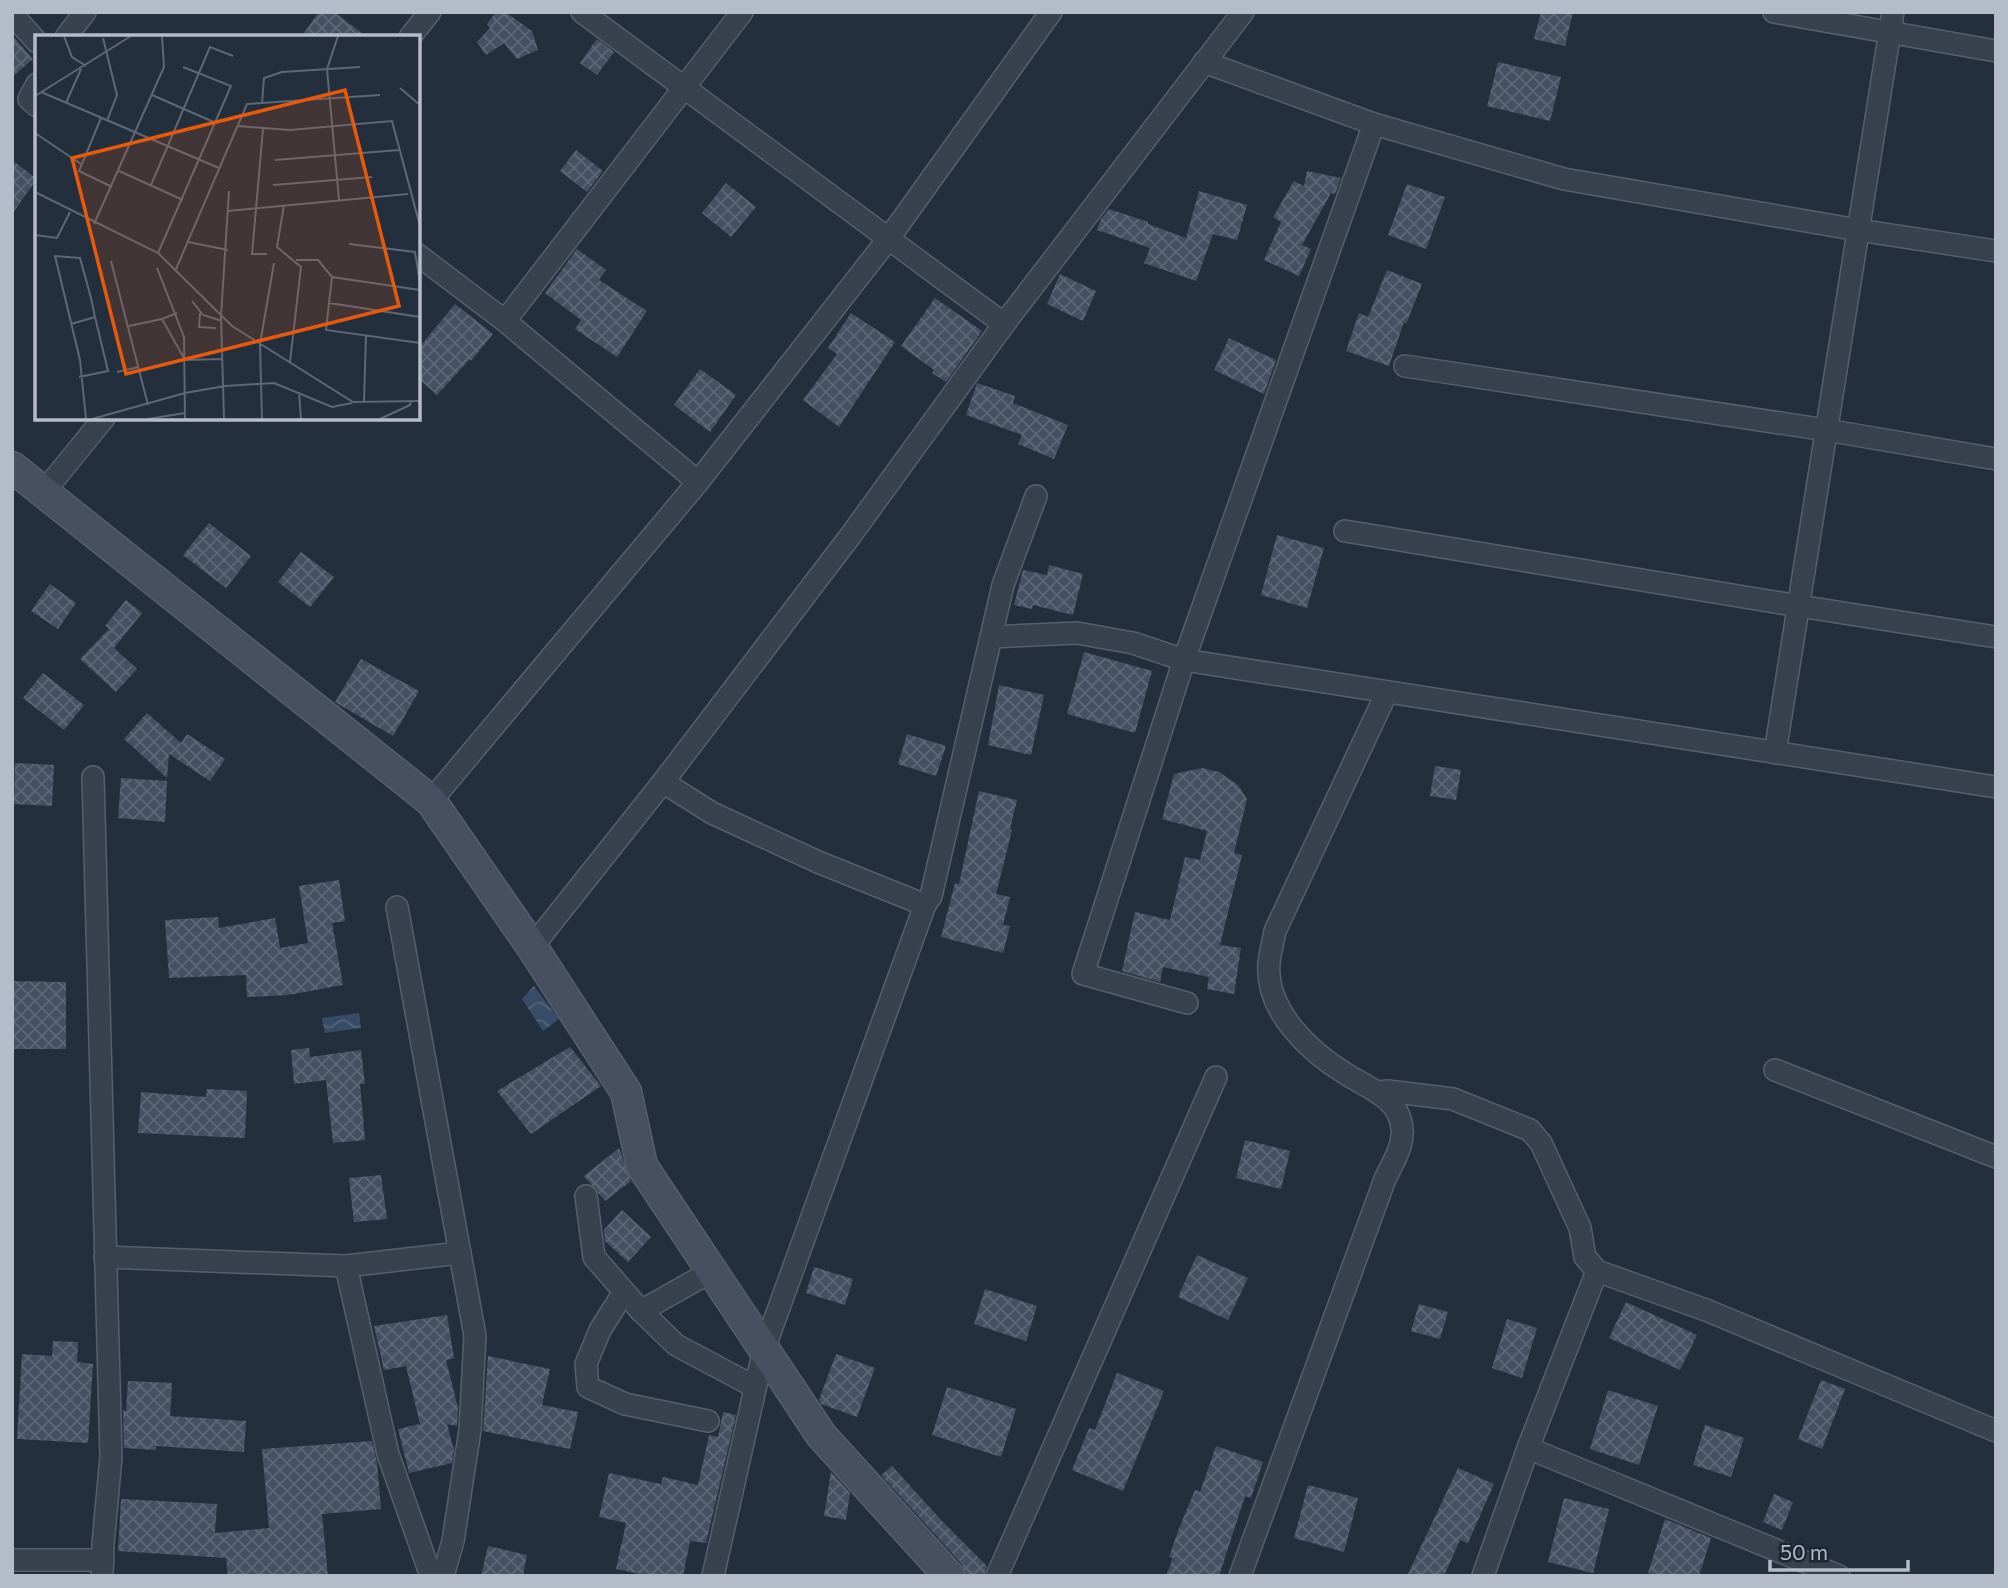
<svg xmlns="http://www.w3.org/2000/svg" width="2008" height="1588" font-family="Commissioner,sans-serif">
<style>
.water{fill:url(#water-waves)}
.building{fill:url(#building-cross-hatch)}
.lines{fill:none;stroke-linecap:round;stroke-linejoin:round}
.street-casing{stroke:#565f6c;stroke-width:24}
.secondary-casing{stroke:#565f6c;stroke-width:33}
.street{stroke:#38414e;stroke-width:21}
.secondary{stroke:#465061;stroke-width:30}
.inset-road{fill:none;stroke:#5e6776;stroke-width:2}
.view{fill:#e8590c;fill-opacity:0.15;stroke:#e8590c;stroke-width:3.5}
.inset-edge{fill:none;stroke:#b4bcc9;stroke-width:3.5}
</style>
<defs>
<pattern id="water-waves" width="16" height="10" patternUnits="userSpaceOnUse" patternTransform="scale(1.75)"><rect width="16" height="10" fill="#394c67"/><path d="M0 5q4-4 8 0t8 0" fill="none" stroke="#53647b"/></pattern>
<pattern id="building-cross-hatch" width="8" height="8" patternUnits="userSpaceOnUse" patternTransform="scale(1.75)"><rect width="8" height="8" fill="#455162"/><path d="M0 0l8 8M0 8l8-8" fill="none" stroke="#5d6877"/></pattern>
</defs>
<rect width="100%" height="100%" fill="#242f3e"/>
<!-- water -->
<g class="water">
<polygon points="534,986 559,1019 543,1031 522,999"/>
<polygon points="359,1013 361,1028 325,1033 322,1018"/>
</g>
<!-- building -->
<g class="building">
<polygon points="319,12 334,12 367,37 301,37"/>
<polygon points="496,12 505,12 532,31 538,50 517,59 504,43 486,55 477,42 490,28 487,24"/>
<polygon points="1541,12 1573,12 1565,46 1534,39"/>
<polygon points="12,35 33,59 12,77"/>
<polygon points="597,39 614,52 597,75 580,63"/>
<polygon points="1498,62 1561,77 1550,121 1487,106"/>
<polygon points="576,150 603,171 587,192 560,171"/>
<polygon points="12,160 37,179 12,214"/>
<polygon points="1307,171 1341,178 1335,194 1331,193 1302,245 1311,249 1299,276 1264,260 1281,222 1273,217 1294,181 1304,186"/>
<polygon points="726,183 756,207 731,237 702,213"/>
<polygon points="1407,184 1445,197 1426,249 1388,235"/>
<polygon points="1199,191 1247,205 1237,240 1213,234 1196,281 1144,263 1150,248 1097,230 1101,219 1109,209 1148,222 1148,224 1186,238"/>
<polygon points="577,249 606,270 599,280 647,311 617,357 575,329 581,320 545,293"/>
<polygon points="1387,270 1422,284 1406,324 1404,322 1389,366 1346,351 1359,313 1368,317"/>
<polygon points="1060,274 1096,291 1083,321 1047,304"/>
<polygon points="935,298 982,331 946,382 932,373 934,370 901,346"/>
<polygon points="455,304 493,334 471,361 470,359 437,395 418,378 418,349"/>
<polygon points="851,313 895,342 839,427 803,400 837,354 828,348"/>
<polygon points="1229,338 1276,360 1264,394 1214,370"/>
<polygon points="700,369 736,395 710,432 674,405"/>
<polygon points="977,383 1015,396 1013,403 1068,425 1054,459 1018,444 1022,435 966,415"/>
<polygon points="209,523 251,556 226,588 183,555"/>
<polygon points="1277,535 1324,548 1307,608 1261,595"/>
<polygon points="301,552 334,577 310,607 278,582"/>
<polygon points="1049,565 1083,574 1073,615 1033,605 1032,609 1014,605 1023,570 1047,575"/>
<polygon points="50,584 76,603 58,629 31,611"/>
<polygon points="126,600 142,613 114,648 137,669 116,692 80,659 109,629 105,626"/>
<polygon points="1084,652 1152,671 1135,733 1067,714"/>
<polygon points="361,659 419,691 393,736 335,702"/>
<polygon points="43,673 84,705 64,730 23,698"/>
<polygon points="999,685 1044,695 1031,755 988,745"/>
<polygon points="147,713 181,743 187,734 225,759 210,781 169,754 167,778 124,739"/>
<polygon points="907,734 946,746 936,776 898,764"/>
<polygon points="15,763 54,765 52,806 14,804"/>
<polygon points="1435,766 1461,770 1456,800 1430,796"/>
<polygon points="1202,768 1219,772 1238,785 1247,799 1234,853 1242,855 1220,945 1241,948 1234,994 1207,989 1209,977 1163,967 1160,982 1122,971 1135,912 1170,920 1185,857 1200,860 1207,831 1162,819 1174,774"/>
<polygon points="121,778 167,781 165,822 118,818"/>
<polygon points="979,791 1017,800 1010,829 1012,830 996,894 1010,897 1003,925 1010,926 1003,953 941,937 955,883 959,884"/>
<polygon points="339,880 345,921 332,923 343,985 288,995 247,997 246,975 169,978 165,920 218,917 219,928 275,918 280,948 308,943 299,886"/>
<polygon points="12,981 66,982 66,1049 12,1049"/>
<polygon points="570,1047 601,1086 531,1134 497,1091"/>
<polygon points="309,1048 310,1057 361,1050 365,1084 360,1084 365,1140 333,1143 326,1080 294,1084 291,1050"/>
<polygon points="207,1089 247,1091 245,1138 138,1133 141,1092 206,1097"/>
<polygon points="1245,1140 1290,1151 1281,1189 1236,1178"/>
<polygon points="619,1148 631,1181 605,1201 584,1176"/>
<polygon points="381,1175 387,1219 354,1222 349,1178"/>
<polygon points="622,1210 651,1237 628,1262 605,1241 604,1230"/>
<polygon points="1197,1255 1248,1278 1228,1320 1178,1297"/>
<polygon points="814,1267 853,1279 845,1305 806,1293"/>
<polygon points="985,1289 1037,1306 1026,1341 974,1324"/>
<polygon points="1626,1302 1697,1335 1680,1370 1609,1338"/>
<polygon points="1419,1304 1448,1312 1440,1339 1411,1331"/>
<polygon points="447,1315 454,1358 446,1360 458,1408 457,1426 447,1424 454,1450 452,1463 409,1473 398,1429 420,1424 406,1366 384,1370 374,1326"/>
<polygon points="1507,1319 1537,1328 1522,1378 1492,1368"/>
<polygon points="53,1341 78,1342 77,1362 93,1364 88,1443 17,1439 22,1354 52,1356"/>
<polygon points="836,1354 875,1368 857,1417 821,1404 819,1400"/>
<polygon points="488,1356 550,1369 542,1405 578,1412 570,1449 483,1431"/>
<polygon points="1117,1373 1164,1391 1123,1491 1072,1470 1089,1428 1095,1430"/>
<polygon points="1821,1380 1845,1389 1822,1449 1798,1439"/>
<polygon points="128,1381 172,1383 170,1416 246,1421 244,1452 156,1446 156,1450 124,1448 123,1410 126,1411"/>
<polygon points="947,1387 1016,1409 1001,1457 932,1435"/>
<polygon points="1608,1390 1658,1406 1639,1465 1590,1449"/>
<polygon points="723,1412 736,1415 706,1543 690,1541 683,1576 650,1576 616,1569 626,1523 599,1517 609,1473 661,1484 663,1477 698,1485 709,1435 718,1437"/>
<polygon points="1705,1425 1744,1438 1731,1477 1693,1465"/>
<polygon points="372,1441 377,1463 381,1509 322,1514 328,1576 228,1576 226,1558 118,1551 121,1499 217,1504 215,1533 269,1528 262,1449"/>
<polygon points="1216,1446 1263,1462 1251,1498 1245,1496 1219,1576 1166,1576 1173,1558 1169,1557 1178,1531 1195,1490 1200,1492"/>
<polygon points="892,1466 943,1522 987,1566 984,1576 966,1576 962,1564 881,1475"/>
<polygon points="1458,1468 1494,1484 1468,1543 1460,1540 1444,1576 1407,1576"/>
<polygon points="831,1472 850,1493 846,1520 824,1516"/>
<polygon points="1308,1485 1358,1498 1344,1552 1294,1538"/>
<polygon points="1774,1494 1793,1502 1782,1530 1763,1522"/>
<polygon points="1564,1498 1609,1509 1593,1573 1548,1562"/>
<polygon points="1665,1519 1711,1538 1699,1576 1657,1576 1648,1573"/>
<polygon points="488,1546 527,1555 523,1576 481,1576"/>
</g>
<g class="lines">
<!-- street casing -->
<g class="street-casing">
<g id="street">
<polyline points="582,12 1004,324"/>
<polyline points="1774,12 1996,51"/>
<polyline points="12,14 37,42"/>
<polyline points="66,37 85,12"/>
<polyline points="410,37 430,12"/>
<polyline points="1204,62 1374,124 1564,179 1858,230 1996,251"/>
<polyline points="37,84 29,99 37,106"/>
<polyline points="418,255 505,321 698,482"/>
<polyline points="505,321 742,12"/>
<polyline points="1405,366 1826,430 1996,459"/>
<polyline points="43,493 104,418"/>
<polyline points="1345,531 1799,606 1996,637"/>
<polyline points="991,637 1077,633 1133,643 1184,660 1996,787"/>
<polyline points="1775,753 1893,12"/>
<polyline points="93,777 111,1457 103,1544 102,1576"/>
<polyline points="663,782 712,813 818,862 925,905"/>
<polyline points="431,801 698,482 889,238 1051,12"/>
<polyline points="397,907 475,1336 470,1430 453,1541 443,1576"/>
<polyline points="532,947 663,782 851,535 1004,324 1243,12"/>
<polyline points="1187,1003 1083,974 1184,660 1374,124"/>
<polyline points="1775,1070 1996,1157"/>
<polyline points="1378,1092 1388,1091 1453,1099 1530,1130 1541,1143 1580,1228 1585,1257 1597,1271 1706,1310 1996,1431"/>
<polyline points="586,1196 594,1257 641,1311 676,1345 755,1387"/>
<polyline points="105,1257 346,1266"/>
<polyline points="624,1292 600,1330 586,1364 588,1387 625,1404 708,1421"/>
<polyline points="641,1311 712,1271"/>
<polyline points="1528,1448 1597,1271"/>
<polyline points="12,1560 103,1560"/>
<polyline points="431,1576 388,1454 346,1266 460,1253"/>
<polyline points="713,1576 764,1349 925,905 931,896 1003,585 1036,496"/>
<polyline points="997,1576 1216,1077"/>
<path d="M1240,1576L1385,1179C1392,1164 1404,1146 1402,1129C1400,1098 1368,1088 1346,1074C1310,1052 1265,1011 1269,963C1270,953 1273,942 1275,931L1387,692"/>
<polyline points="1483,1576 1528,1448 1839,1576"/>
</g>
</g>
<!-- secondary casing -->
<g class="secondary-casing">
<polyline id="secondary" points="12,467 431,801 532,947 626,1092 642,1166 821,1435 949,1576"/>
</g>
<!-- street -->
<use href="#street" class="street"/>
<!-- secondary -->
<use href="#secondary" class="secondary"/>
</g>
<!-- overview -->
<g transform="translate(35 35)">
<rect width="385" height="385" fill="#242f3e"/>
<path class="inset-road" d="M29,1L37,22L51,31M303,1L292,34L304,165M68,3L82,60L72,86M365,53L385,70M6,57L184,133M117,60L181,88M0,61L96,1M31,68L46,34M227,68L229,43L247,37L325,32M66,83L44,136L77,152M203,91L255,95L357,86L385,191M228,94L217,219H232M0,98L46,129M240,125L364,115M84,136L148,165M116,150L175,12L198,21M238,150L337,142M0,157L123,218L197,291L318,367L385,366M249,170L242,212L266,232L255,327M193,176L373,159M59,189L129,32L127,1M0,200L22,203L35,177M153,207L193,215M314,209L380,217L385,248M123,218L196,51L148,32M261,225H283L297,242L385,255M76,226L113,370M122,233L149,302L150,384M141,234L212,69L345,60M157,266L168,280L187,286M294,268L297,242M142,278L127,284L150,325L187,324M165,278L164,292L181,293M385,282L294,268L291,295L385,308M36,289L60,282L56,263L45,223L20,221L45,325L51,384M94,291L127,284M82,337L104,332M44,342L73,336L60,282M264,357L266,384M329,366L331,301M57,384L150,358L190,351L239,348L297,372L317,368M113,384L150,378M189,384L186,281L194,156M227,384L225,309L239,228M345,384L375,370L376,365"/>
<path class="view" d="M310,55L364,271L91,339L37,123Z"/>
<rect width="385" height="385" class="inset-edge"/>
</g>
<!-- border -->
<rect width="2008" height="1588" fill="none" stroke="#b4bcc9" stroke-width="28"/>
<!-- scale -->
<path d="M1770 1560v10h138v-10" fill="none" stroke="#b4bcc9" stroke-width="3.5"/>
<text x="1780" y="1560" font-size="21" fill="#b4bcc9" stroke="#1d2633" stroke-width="5" paint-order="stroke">50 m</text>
</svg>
